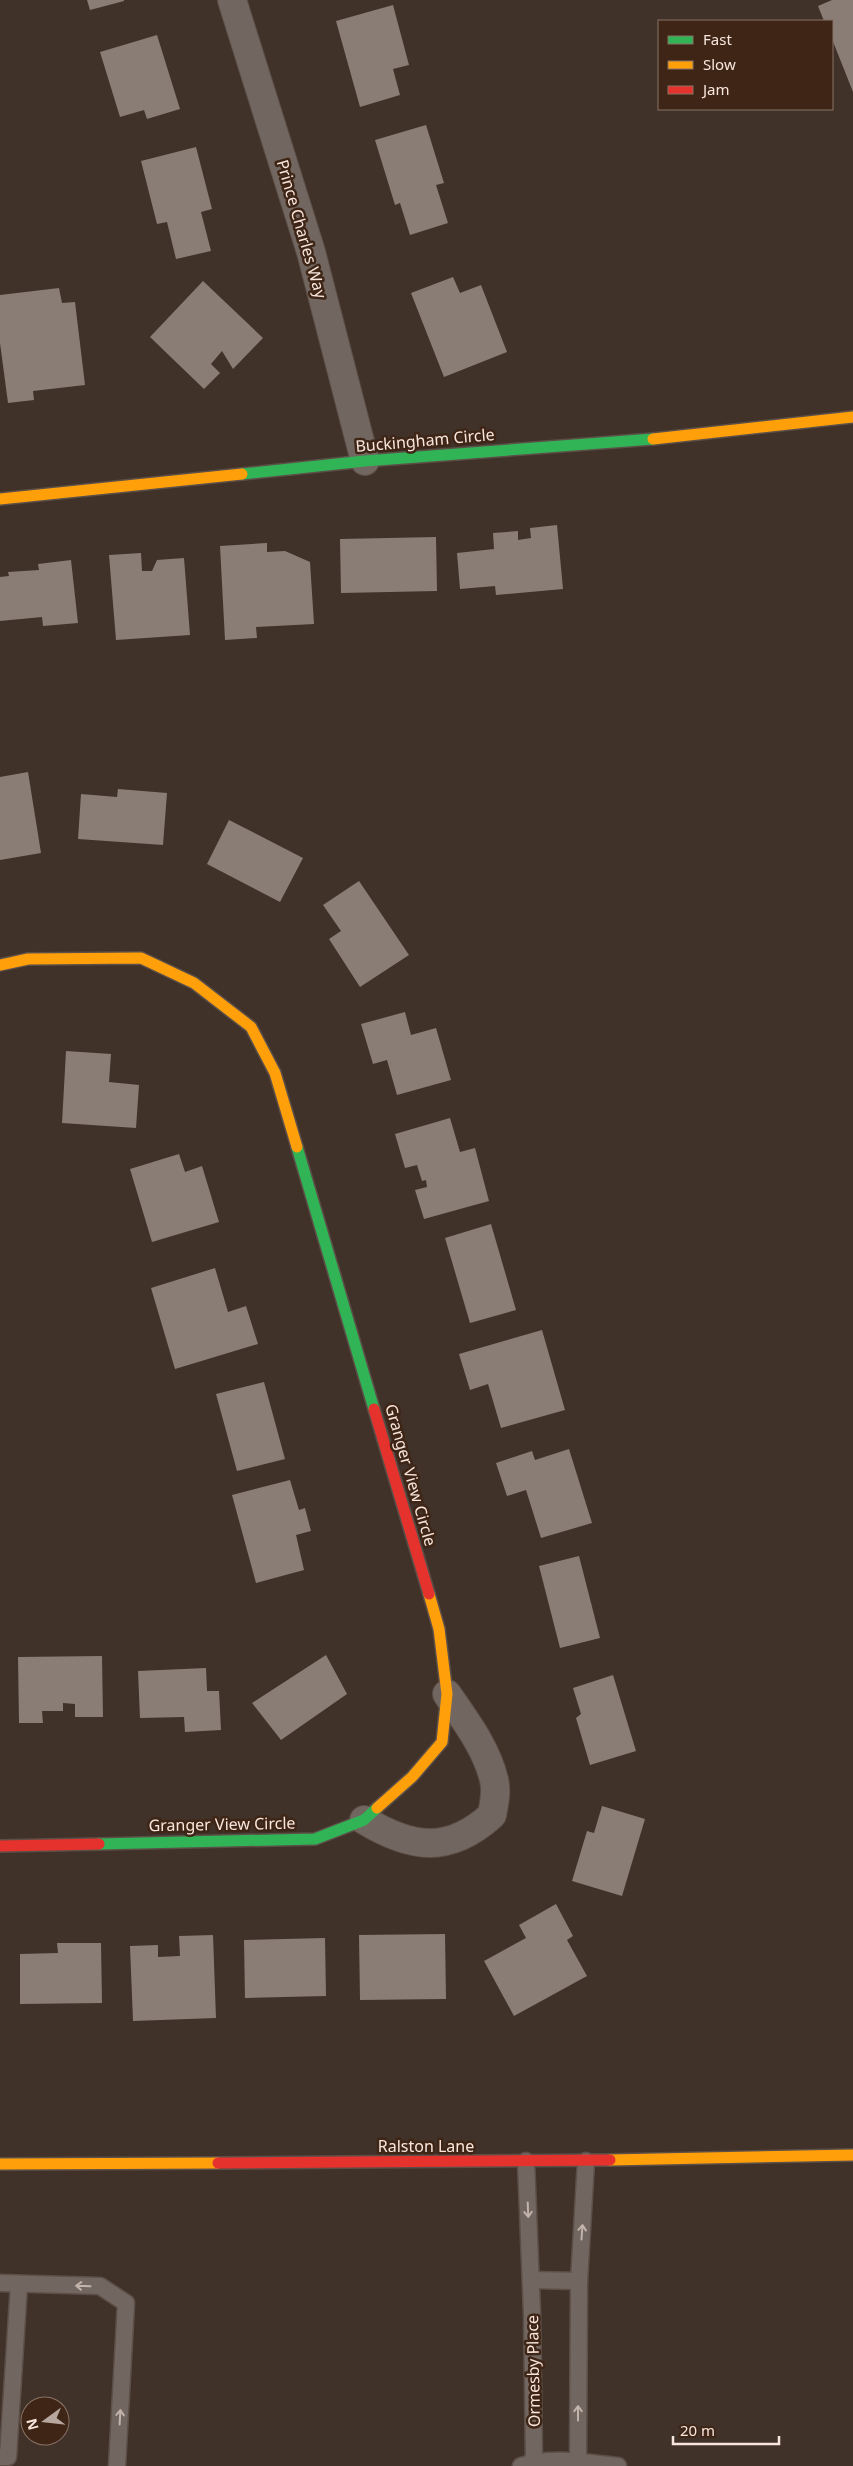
<svg xmlns="http://www.w3.org/2000/svg" width="853" height="2466" font-family="'Noto Sans',sans-serif">
<style>
.building{fill:#8a7d76}
.lines{fill:none;stroke-linecap:round;stroke-linejoin:round}
.lane-casing{stroke:#5c4f48;stroke-width:19}
.street-casing{stroke:#5c4f48;stroke-width:30}
.fast-casing{stroke:#5c4f48;stroke-width:14}
.slow-casing{stroke:#5c4f48;stroke-width:14}
.jam-casing{stroke:#5c4f48;stroke-width:14}
.lane{stroke:#726760;stroke-width:16}
.street{stroke:#726760;stroke-width:28}
.fast{stroke:#30b455;stroke-width:11}
.slow{stroke:#ff9f0a;stroke-width:11}
.jam{stroke:#e5322d;stroke-width:11}
.oneway{stroke:#c2b3ab}
.labels{text-anchor:middle;dominant-baseline:central;stroke-width:5;stroke-linejoin:round;paint-order:stroke}
.street-label{font-size:16px;fill:#f8e6dd;stroke:#3e2516}
</style>
<rect width="100%" height="100%" fill="#403229"/>
<!-- building -->
<g class="building">
<polygon points="87,0 124,0 124,1 90,10"/>
<polygon points="832,0 853,0 853,92 832,39 832,21 824,21 818,6"/>
<polygon points="393,5 409,65 393,69 400,95 360,107 336,21"/>
<polygon points="157,35 180,109 147,119 144,110 120,117 100,52"/>
<polygon points="426,125 444,183 436,185 448,223 410,235 400,203 395,205 375,140"/>
<polygon points="196,147 212,209 201,212 211,251 176,259 167,222 157,224 141,161"/>
<polygon points="453,277 460,293 481,285 507,352 444,377 411,293"/>
<polygon points="203,281 263,338 233,369 222,351 211,364 220,373 204,389 150,337"/>
<polygon points="59,288 62,303 75,302 85,385 33,391 34,400 8,403 0,343 0,295"/>
<polygon points="557,525 563,589 496,595 495,586 460,589 457,553 494,549 493,533 518,531 518,540 531,538 530,528"/>
<polygon points="436,537 437,591 341,593 340,539"/>
<polygon points="267,543 267,552 285,551 310,562 314,624 256,627 257,638 225,640 220,546"/>
<polygon points="141,553 142,571 152,571 157,560 184,558 190,635 116,640 109,555"/>
<polygon points="71,560 78,623 43,626 42,617 0,621 0,577 9,576 8,572 39,570 38,564"/>
<polygon points="28,772 41,853 0,860 0,777"/>
<polygon points="118,789 167,793 163,845 78,839 81,794 117,797"/>
<polygon points="229,820 303,858 280,902 207,864"/>
<polygon points="359,881 409,955 360,987 329,939 341,931 323,905"/>
<polygon points="405,1012 411,1035 436,1028 451,1080 397,1095 387,1060 373,1064 361,1024"/>
<polygon points="66,1051 111,1054 109,1082 139,1085 136,1128 62,1123"/>
<polygon points="450,1118 460,1152 475,1148 489,1201 424,1219 415,1190 427,1187 426,1180 422,1181 417,1165 405,1168 395,1134"/>
<polygon points="179,1154 185,1172 202,1166 219,1222 152,1242 130,1169"/>
<polygon points="491,1224 516,1310 470,1323 445,1238"/>
<polygon points="215,1268 228,1312 246,1306 258,1344 175,1369 151,1288"/>
<polygon points="542,1330 565,1410 501,1428 488,1384 470,1390 459,1354"/>
<polygon points="264,1382 285,1459 237,1471 216,1394"/>
<polygon points="569,1449 592,1523 541,1538 526,1490 507,1496 496,1463 532,1451 535,1460"/>
<polygon points="290,1480 299,1510 305,1508 311,1531 296,1535 304,1570 256,1583 232,1495"/>
<polygon points="579,1556 600,1638 560,1648 539,1566"/>
<polygon points="326,1655 347,1694 281,1740 252,1703"/>
<polygon points="102,1656 103,1717 75,1717 75,1704 63,1703 63,1711 42,1711 43,1723 19,1723 18,1657"/>
<polygon points="206,1668 207,1691 219,1691 221,1730 185,1732 184,1717 140,1718 138,1671"/>
<polygon points="613,1675 636,1751 590,1765 576,1718 581,1714 573,1688"/>
<polygon points="602,1806 645,1819 622,1896 572,1881 587,1831 594,1833"/>
<polygon points="556,1904 573,1936 567,1940 587,1976 514,2016 484,1961 526,1938 519,1925"/>
<polygon points="445,1934 446,1999 360,2000 359,1935"/>
<polygon points="213,1935 216,2018 133,2021 130,1946 158,1945 158,1957 180,1956 179,1936"/>
<polygon points="325,1938 326,1996 245,1998 244,1940"/>
<polygon points="57,1943 101,1943 102,2003 20,2004 20,1954 58,1953"/>
</g>
<g class="lines">
<!-- lane casing -->
<g class="lane-casing">
<g id="lane">
<polyline points="526,2161 532,2313 534,2462"/>
<polyline points="531,2280 579,2281"/>
<polyline points="0,2283 100,2286 126,2303 117,2466"/>
<polyline points="0,2457 8,2457 19,2284"/>
<polyline points="578,2462 579,2281 586,2161"/>
<path d="M521,2466C551,2456 587,2463 618,2466"/>
</g>
</g>
<!-- street casing -->
<g class="street-casing">
<g id="street">
<polyline points="232,0 311,252 365,461"/>
<path d="M364,1820C412,1849 449,1854 492,1815C494,1804 497,1791 494,1780C487,1749 465,1720 447,1694"/>
</g>
</g>
<!-- fast casing -->
<g class="fast-casing">
<g id="fast">
<polyline points="242,474 365,461 653,439"/>
<polyline points="297,1147 374,1409"/>
<polyline points="99,1844 315,1839 364,1820 377,1808"/>
</g>
</g>
<!-- slow casing -->
<g class="slow-casing">
<g id="slow">
<polyline points="653,439 853,417"/>
<polyline points="0,499 242,474"/>
<polyline points="0,965 28,959 141,958 194,983 251,1027 275,1073 297,1147"/>
<polyline points="377,1808 412,1777 442,1742 447,1694 439,1629 429,1594"/>
<polyline points="610,2160 853,2155"/>
<polyline points="0,2164 218,2163"/>
</g>
</g>
<!-- jam casing -->
<g class="jam-casing">
<g id="jam">
<polyline points="374,1409 429,1594"/>
<polyline points="0,1846 99,1844"/>
<polyline points="218,2163 610,2160"/>
</g>
</g>
<!-- lane -->
<use href="#lane" class="lane"/>
<!-- street -->
<use href="#street" class="street"/>
<!-- fast -->
<use href="#fast" class="fast"/>
<!-- slow -->
<use href="#slow" class="slow"/>
<!-- jam -->
<use href="#jam" class="jam"/>
</g>
<!-- one-way arrows -->
<defs><path id="oneway-shaft" d="M-6 0H5M1.5-3L5.5 0L1.5 3" fill="none" stroke-width="1.6" stroke-linecap="round" stroke-linejoin="round" transform="scale(1.25)"/></defs>
<g class="oneway">
<use href="#oneway-shaft" transform="translate(528 2210) rotate(88)"/>
<use href="#oneway-shaft" transform="translate(582 2232) rotate(-86)"/>
<use href="#oneway-shaft" transform="translate(83 2286) rotate(-178)"/>
<use href="#oneway-shaft" transform="translate(578 2413) rotate(-90)"/>
<use href="#oneway-shaft" transform="translate(120 2417) rotate(-87)"/>
</g>
<g class="labels">
<!-- street labels -->
<g class="street-label">
<text transform="translate(302 229) rotate(74)">Prince Charles Way</text>
<text transform="translate(425 440) rotate(-5)">Buckingham Circle</text>
<text transform="translate(411 1475) rotate(74)">Granger View Circle</text>
<text transform="translate(222 1824) rotate(-1)">Granger View Circle</text>
<text x="426" y="2146">Ralston Lane</text>
<text transform="translate(533 2371) rotate(-91)">Ormesby Place</text>
</g>
</g>
<!-- legend -->
<rect x="658" y="20" width="175" height="90" fill="#3e2516" stroke="#887266"/>
<rect x="668" y="36" width="25" height="8" fill="#30b455" stroke="#887266"/>
<text x="703" y="45" font-size="15" fill="#f8e6dd">Fast</text>
<rect x="668" y="61" width="25" height="8" fill="#ff9f0a" stroke="#887266"/>
<text x="703" y="70" font-size="15" fill="#f8e6dd">Slow</text>
<rect x="668" y="86" width="25" height="8" fill="#e5322d" stroke="#887266"/>
<text x="703" y="95" font-size="15" fill="#f8e6dd">Jam</text>
<!-- north arrow -->
<g transform="translate(45 2421) rotate(255)"><circle r="24" fill="#3e2516" stroke="#887266"/>
<path d="M0-4L9 19L0 12L-9 19Z" fill="#b8a79e"/>
<text y="-8" font-size="14" font-weight="bold" text-anchor="middle" fill="#f8e6dd">N</text>
</g>
<!-- scale -->
<path d="M673 2436v8h106v-8" fill="none" stroke="#f8e6dd" stroke-width="2.5"/>
<text x="680" y="2436" font-size="15" fill="#f8e6dd" stroke="#3e2516" stroke-width="4" paint-order="stroke">20 m</text>
</svg>
